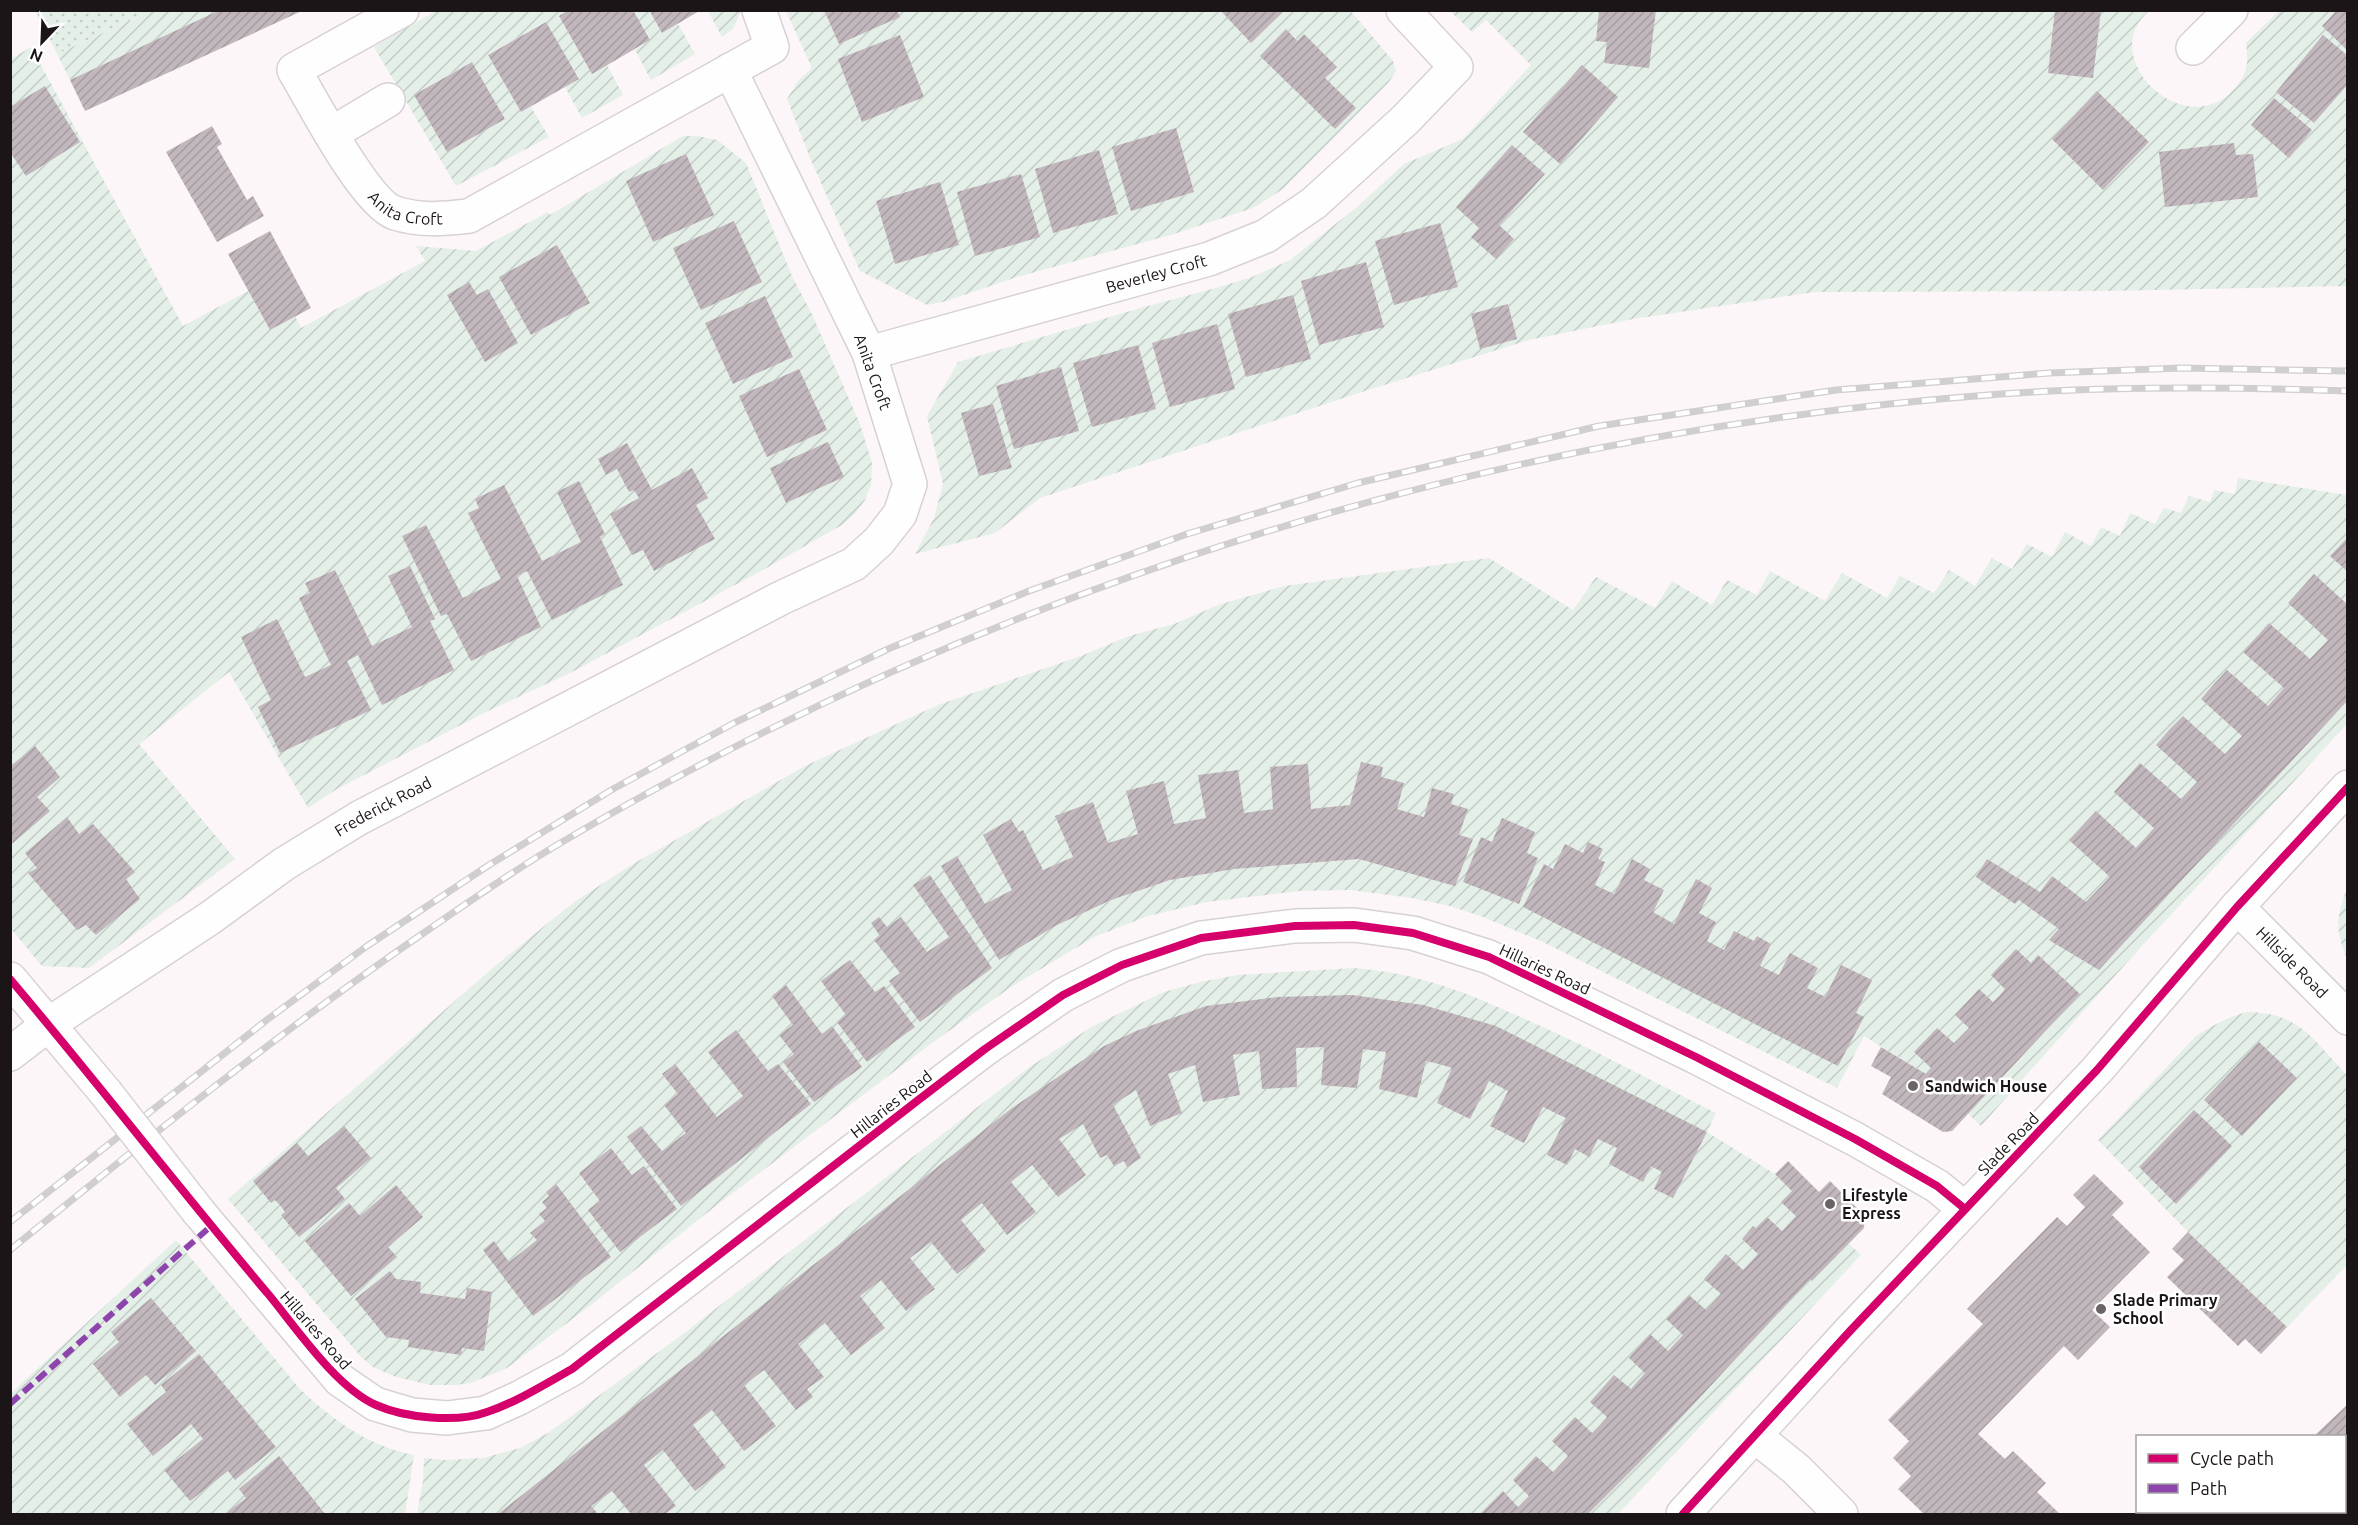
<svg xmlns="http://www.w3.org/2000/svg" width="2358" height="1525" font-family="Ubuntu,sans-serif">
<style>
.grass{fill:url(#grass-dots)}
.garden{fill:url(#garden-furrows);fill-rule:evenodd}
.building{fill:url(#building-hatch)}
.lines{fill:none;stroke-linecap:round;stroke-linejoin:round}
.minor-casing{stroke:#d7d1d4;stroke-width:36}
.minor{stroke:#fffefe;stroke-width:33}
.rail-casing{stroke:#d0cecf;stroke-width:7}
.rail{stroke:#fff;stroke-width:4.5;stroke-dasharray:14;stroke-linecap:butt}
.minor-bridge-casing{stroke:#d7d1d4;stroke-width:36;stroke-linecap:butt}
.minor-bridge{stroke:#fffefe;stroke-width:33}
.quiet{stroke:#8e44ad;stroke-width:6;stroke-dasharray:12 6;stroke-linecap:butt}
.cycleway-casing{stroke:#fff;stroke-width:11}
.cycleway{stroke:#d6006c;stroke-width:8}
.poi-dot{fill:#6a6467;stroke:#fff;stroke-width:2}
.labels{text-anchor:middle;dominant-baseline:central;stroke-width:5;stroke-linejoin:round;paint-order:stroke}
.street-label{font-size:16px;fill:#1b1518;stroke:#fff}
.poi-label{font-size:16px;font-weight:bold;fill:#1b1518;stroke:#fff;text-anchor:start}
</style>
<defs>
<pattern id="grass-dots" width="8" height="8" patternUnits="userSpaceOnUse" patternTransform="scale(1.5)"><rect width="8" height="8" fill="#e4efe8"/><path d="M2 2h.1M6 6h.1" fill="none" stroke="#c3ccc6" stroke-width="1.8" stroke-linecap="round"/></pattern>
<pattern id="garden-furrows" width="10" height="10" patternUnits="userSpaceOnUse" patternTransform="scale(1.5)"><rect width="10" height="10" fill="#e4efe8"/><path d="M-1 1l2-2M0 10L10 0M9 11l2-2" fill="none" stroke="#c3ccc6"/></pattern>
<pattern id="building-hatch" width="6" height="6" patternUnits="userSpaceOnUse" patternTransform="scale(1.5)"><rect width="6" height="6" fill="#c1b7bc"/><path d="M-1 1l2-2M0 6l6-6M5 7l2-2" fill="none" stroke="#a59ca1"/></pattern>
</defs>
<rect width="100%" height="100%" fill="#fcf6f9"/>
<!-- grass -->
<polygon class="grass" points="35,11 151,11 57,54"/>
<!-- garden -->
<g class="garden">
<polygon points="151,11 220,11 70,80 57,54"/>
<path d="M436,11H569L593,73L607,65L623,95L582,118L565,87L579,78L545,22L488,55L521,112L531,107L549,137L456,186L374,47ZM472,62L505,119L476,135L443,78Z"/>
<polygon points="633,11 649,11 662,33 678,24 695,54 651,80 635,50 650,40"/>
<polygon points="708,11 741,11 733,29 722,37"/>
<path d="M786,11H1351L1393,61L1396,71L1389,82L1283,189L1253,208L1174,234L1017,277L943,302L927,305L860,271L810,158L787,99L798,81L812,68ZM908,191L927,254L895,264L876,201Z"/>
<path d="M1450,11H2149C2096,56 2180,140 2230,93C2247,76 2249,66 2246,43L2279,11H2347V286L2106,291L1815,292L1633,319L1529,340L1368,390L1040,498L995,533L915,554L934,518L943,484L927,416L958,362L1137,309L1212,289L1252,277L1290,260L1357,207L1404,164L1463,139L1531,65L1486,20L1472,32Z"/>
<polygon points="31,47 183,326 248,291 270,330 295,316 301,328 425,261 416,246 476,251 548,212 550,215 683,136 698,136 717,140 746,163 792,276 811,312 860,424 872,463 871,485 865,500 854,515 842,525 761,571 572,672 486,712 337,789 308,808 229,672 139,744 235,859 89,968 42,966 11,929 11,59"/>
<polygon points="2238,478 2347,495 2347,724 2130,959 1981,1126 1926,1074 1864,1036 1837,1088 1543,942 1483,917 1450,906 1412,898 1350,890 1299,891 1207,902 1148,916 1094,937 1011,987 932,1043 722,1201 587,1308 507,1368 471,1383 455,1385 431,1385 396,1377 373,1367 361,1357 228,1199 495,966 574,902 633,864 807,765 903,721 938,705 1081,656 1129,636 1174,624 1218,605 1284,586 1489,558 1573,610 1596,577 1655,608 1672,581 1712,605 1727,580 1757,595 1770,571 1825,601 1842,573 1887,598 1900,576 1934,593 1949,570 1975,586 1992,558 2012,569 2027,544 2052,557 2065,532 2091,546 2101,527 2120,536 2130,513 2155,524 2164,508 2181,513 2189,496 2210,502 2214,490 2235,494"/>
<path d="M2347,887V959C2334,926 2337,919 2347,887Z"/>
<path d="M1354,968C1426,974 1472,995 1536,1024C1597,1051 1656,1083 1716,1113L1707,1132L1775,1174L1861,1255L1618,1514H417L423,1481L424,1458L444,1460L483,1458L520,1448L548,1433L679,1337L1031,1066L1093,1026L1164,992L1200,982L1238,975Z"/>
<path d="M2247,1012C2301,1013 2313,1040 2347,1075V1265L2287,1327L2188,1232L2098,1140L2196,1036C2213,1025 2228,1017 2247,1012Z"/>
<path d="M176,1240L299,1388C331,1419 370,1447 414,1455L405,1514H11V1393Z"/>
</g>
<!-- building -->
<g class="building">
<polygon points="220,10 304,10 85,111 70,80"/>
<polygon points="569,10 633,10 650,40 592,74 559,16"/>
<polygon points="649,10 701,10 662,33"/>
<polygon points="824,10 897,10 900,17 839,44"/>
<polygon points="1220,10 1285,10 1251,43"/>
<polygon points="1599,10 1656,10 1649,68 1604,63 1607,42 1596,41"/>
<polygon points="2055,10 2101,10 2093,78 2048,73"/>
<polygon points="2337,10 2348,10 2348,51 2322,26"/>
<polygon points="546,22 579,79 521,112 488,55"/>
<polygon points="1286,29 1297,41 1304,34 1337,67 1325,78 1356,108 1335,129 1260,56"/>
<polygon points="900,35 924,97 862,122 838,59"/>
<polygon points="2323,35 2348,56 2348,84 2314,123 2276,92"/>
<polygon points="472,62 505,119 447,152 414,95"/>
<polygon points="1582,65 1618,97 1560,164 1523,132"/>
<polygon points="45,86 80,142 26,176 10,152 10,107"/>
<polygon points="2097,91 2149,142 2103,190 2052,139"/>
<polygon points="2274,98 2312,130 2289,158 2251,125"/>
<polygon points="212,126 222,144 217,147 247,200 253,196 264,216 217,242 166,152"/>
<polygon points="1176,128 1194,192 1131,211 1112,147"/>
<polygon points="2234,143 2236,155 2253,154 2258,197 2165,207 2159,152"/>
<polygon points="1512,145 1545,174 1499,225 1514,239 1496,259 1471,237 1479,228 1456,207"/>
<polygon points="1099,150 1118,214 1053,233 1035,169"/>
<polygon points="686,154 714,215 653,242 626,181"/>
<polygon points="1021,174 1040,237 975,256 957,192"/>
<polygon points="940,182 959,245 895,264 876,201"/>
<polygon points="734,221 762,282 701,310 673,248"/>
<polygon points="1440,223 1458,287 1394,305 1375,241"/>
<polygon points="270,231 311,308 270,330 228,254"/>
<polygon points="557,245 590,303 531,335 499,277"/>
<polygon points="1366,262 1384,327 1319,345 1301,281"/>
<polygon points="469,282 477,295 488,289 518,343 485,362 447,295"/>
<polygon points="1293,295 1311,359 1246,377 1228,314"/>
<polygon points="765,296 793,357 733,384 705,323"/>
<polygon points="1508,304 1517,339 1480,349 1471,314"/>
<polygon points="1217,324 1235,389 1170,407 1152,343"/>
<polygon points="1138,345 1156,409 1092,427 1073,363"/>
<polygon points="1061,367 1079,431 1014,449 996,386"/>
<polygon points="799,369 827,430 767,457 739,396"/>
<polygon points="993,404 1012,468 979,476 961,413"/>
<polygon points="828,442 844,477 786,503 770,468"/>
<polygon points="627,443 652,490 692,468 708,498 696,505 715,539 654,571 643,550 632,555 610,514 639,498 634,490 629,492 617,469 606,475 598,459"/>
<polygon points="579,481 605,534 600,537 623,585 552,620 527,571 517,576 541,627 471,661 447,614 441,616 402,536 426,525 463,598 501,579 468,513 479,508 475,499 504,485 542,561 581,542 557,492"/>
<polygon points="2348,537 2348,572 2330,556"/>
<polygon points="410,566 435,619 430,621 454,670 382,705 358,655 347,661 371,710 280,753 258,707 271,700 241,637 277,619 305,677 331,665 299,598 310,593 305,583 335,570 372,646 412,627 388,576"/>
<polygon points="2314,574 2348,605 2348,700 2099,970 2049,940 2059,929 2019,900 2015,904 1976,877 1987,859 2040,892 2052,876 2086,902 2110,877 2069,840 2096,811 2136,848 2154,828 2114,792 2140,763 2181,799 2197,782 2156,745 2169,730 2183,716 2225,754 2242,736 2201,699 2214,684 2227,670 2268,706 2284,688 2243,652 2269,623 2310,659 2328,640 2288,603"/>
<polygon points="35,746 60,777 37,797 50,811 13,843 10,840 10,763 12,765"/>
<polygon points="1361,762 1383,767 1381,777 1404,783 1397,809 1424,817 1432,788 1454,794 1451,804 1468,809 1459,835 1473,839 1455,886 1359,859 1234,869 1170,880 1111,900 1055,926 999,960 941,866 957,856 985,904 1012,890 983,835 1011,819 1019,832 1023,830 1043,870 1073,857 1055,816 1093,802 1108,843 1138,834 1126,791 1164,781 1174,824 1206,818 1198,775 1238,770 1244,813 1273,809 1270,767 1308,764 1311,809 1350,805"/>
<polygon points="67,817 79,834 93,824 135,872 126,879 140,899 96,935 86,925 77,930 28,873 37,868 25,853"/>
<polygon points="1502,818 1535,832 1527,853 1538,858 1519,904 1463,882 1481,837 1492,842"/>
<polygon points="1588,842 1603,849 1598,859 1605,862 1595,885 1614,894 1632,859 1650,869 1644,880 1664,890 1653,912 1674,924 1696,879 1712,888 1699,913 1716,922 1707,941 1724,950 1734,931 1754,941 1757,936 1771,944 1760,966 1779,975 1790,953 1818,968 1807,988 1825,997 1841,965 1872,980 1856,1013 1864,1017 1838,1066 1523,907 1544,864 1553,869 1565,844 1583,853"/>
<polygon points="930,875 992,968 920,1022 889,981 900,973 874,940 880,936 871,923 879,917 887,927 901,917 927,952 949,937 913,885"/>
<polygon points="2016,949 2031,963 2038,955 2080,994 1952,1131 1943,1132 1882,1094 1891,1077 1871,1066 1881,1047 1926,1074 1931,1068 1914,1052 1937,1028 1954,1043 1969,1028 1955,1015 1979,989 1993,1002 2000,995 2005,989 1991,975"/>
<polygon points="850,960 875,992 884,986 915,1027 867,1062 837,1022 846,1015 821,981"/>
<polygon points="786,985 822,1034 832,1026 862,1067 814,1102 783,1062 794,1054 779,1035 793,1025 772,996"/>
<polygon points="1352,995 1423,1005 1496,1026 1707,1132 1673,1198 1654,1189 1662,1172 1651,1166 1643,1182 1609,1164 1617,1148 1598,1139 1589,1157 1575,1149 1567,1165 1547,1155 1566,1118 1543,1107 1524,1143 1490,1126 1508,1091 1489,1081 1470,1119 1437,1103 1452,1068 1439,1064 1426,1061 1417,1098 1379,1089 1386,1052 1363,1049 1357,1088 1321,1085 1324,1047 1296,1048 1297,1087 1262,1089 1259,1051 1245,1053 1233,1055 1240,1095 1203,1102 1195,1065 1168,1074 1182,1113 1150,1126 1136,1090 1113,1105 1141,1158 1127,1167 1124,1161 1114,1166 1107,1155 1100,1158 1083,1124 1059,1139 1086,1175 1058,1197 1032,1165 1011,1182 1036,1212 1007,1235 982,1203 973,1210 961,1220 986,1251 957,1274 931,1242 922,1249 910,1258 935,1289 906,1311 881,1280 860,1296 885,1328 851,1355 825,1323 798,1344 824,1377 807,1389 813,1397 796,1410 764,1370 744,1385 776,1426 744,1451 712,1410 693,1425 726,1467 695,1491 663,1450 644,1465 676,1506 665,1514 631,1514 612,1491 591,1506 598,1514 498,1514 1012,1108 1104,1046 1136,1031 1206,1006 1277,997"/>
<polygon points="736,1030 768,1071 778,1064 811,1104 681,1206 627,1137 641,1126 662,1151 686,1133 664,1105 678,1094 662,1074 675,1064 717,1117 743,1096 708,1052"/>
<polygon points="2259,1042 2297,1078 2242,1136 2204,1100"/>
<polygon points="2194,1110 2232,1146 2176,1204 2139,1167"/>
<polygon points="344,1126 371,1158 336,1188 345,1199 299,1237 281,1215 285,1212 280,1205 275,1200 271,1203 253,1181 297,1143 308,1156"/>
<polygon points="611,1148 632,1175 644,1166 677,1209 620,1252 588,1210 600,1201 579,1173"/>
<polygon points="1788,1161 1819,1192 1830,1181 1865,1216 1864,1228 1812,1281 1810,1279 1640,1462 1588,1514 1480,1514 1503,1491 1518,1507 1529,1496 1513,1480 1536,1456 1553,1472 1568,1456 1552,1441 1575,1417 1592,1433 1599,1426 1607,1417 1590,1402 1614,1375 1631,1389 1645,1373 1629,1358 1650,1334 1668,1351 1683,1335 1666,1319 1689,1295 1706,1310 1721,1294 1704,1279 1726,1254 1743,1270 1758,1254 1742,1239 1753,1226 1756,1228 1767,1217 1782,1231 1796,1216 1781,1202 1792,1191 1775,1174"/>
<polygon points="2094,1174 2124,1203 2112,1215 2150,1252 2092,1310 2110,1327 2078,1360 2064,1346 1978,1434 2005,1459 2013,1451 2046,1483 2037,1492 2060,1514 1924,1514 1898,1489 1911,1476 1893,1458 1909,1441 1888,1420 1983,1324 1967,1309 2057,1217 2067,1226 2085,1207 2073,1195"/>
<polygon points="556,1184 611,1257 533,1316 483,1250 494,1241 509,1262 537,1240 530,1233 545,1221 539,1214 547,1208 542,1202 549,1196 546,1192"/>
<polygon points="396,1185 423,1217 388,1247 397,1257 351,1296 305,1241 349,1203 360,1216"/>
<polygon points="2188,1232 2287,1327 2261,1354 2245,1339 2238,1346 2167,1277 2184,1260 2172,1249"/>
<polygon points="390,1271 396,1279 421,1282 420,1293 465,1299 467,1288 492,1292 484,1351 462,1348 461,1355 434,1351 408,1347 409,1340 386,1337 355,1299"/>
<polygon points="151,1298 196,1351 155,1385 146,1375 120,1397 93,1364 119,1342 111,1332"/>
<polygon points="199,1354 276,1447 235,1480 228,1471 190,1501 164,1470 203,1439 191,1424 153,1456 127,1424 166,1392 161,1385"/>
<polygon points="2348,1404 2348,1491 2344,1488 2344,1436 2314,1436"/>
<polygon points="279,1456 325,1514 225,1514 246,1498 239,1489"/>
</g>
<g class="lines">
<!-- minor casing -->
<g class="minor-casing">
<g id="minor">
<path id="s1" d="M402,10L294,70C312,100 365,203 395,213C420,221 443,219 469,216L772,47L759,10"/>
<polyline points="2193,48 2231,10"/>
<polyline points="331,134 388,100"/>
<path id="s2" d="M869,353L1209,259L1266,236L1314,203L1405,120L1456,67L1403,10"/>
<path id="s3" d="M2237,907L2348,1018"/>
<polyline points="10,979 106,1093"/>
<path id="s4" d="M10,1054L49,1024L210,918L284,864L359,818L781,598L854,564L879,541L900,514L910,484L869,353L730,70"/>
<polyline points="198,1211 340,1380 375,1404 412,1415 447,1418 486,1413 519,1398 572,1369 917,1101 985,1049 1063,995 1122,965 1201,938 1295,926 1354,925 1413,933 1489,957 1696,1057 1855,1139 1937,1186 1965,1209"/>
<polyline points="1755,1436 1796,1469 1841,1514"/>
<polyline points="1683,1514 1850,1331 2097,1070 2237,907 2348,787"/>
</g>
</g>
<!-- minor -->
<use href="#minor" class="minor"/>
<!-- rail casing -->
<g class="rail-casing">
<g id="rail">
<polyline points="10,1222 268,1019 367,946 489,865 613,789 734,723 888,649 1029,591 1187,534 1358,483 1599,426 1836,390 2049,373 2182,368 2348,371"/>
<path d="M10,1250C147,1139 283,1029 428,930C470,901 513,871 557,845C995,585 1493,431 2001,394C2116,386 2232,387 2348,391"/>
</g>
</g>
<!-- rail -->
<use href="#rail" class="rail"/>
<!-- minor-bridge casing -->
<g class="minor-bridge-casing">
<polyline id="minor-bridge" points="106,1093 198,1211"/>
</g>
<!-- minor-bridge -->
<use href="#minor-bridge" class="minor-bridge"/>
<!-- quiet -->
<polyline class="quiet" points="10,1404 211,1226"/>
<!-- cycleway casing -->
<g class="cycleway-casing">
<g id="cycleway">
<path d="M10,979C98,1083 181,1191 269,1295C297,1329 336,1387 376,1405C405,1418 457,1423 487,1412C517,1402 545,1384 572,1369L917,1101L985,1049L1063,995L1122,965L1201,938L1295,926L1354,925L1413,933L1489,957L1696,1057L1855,1139L1937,1186L1965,1209"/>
<polyline points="1683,1514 1850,1331 2097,1070 2237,907 2348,787"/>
</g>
</g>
<!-- cycleway -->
<use href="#cycleway" class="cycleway"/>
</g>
<!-- markers -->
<g class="poi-dot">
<circle cx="1913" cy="1086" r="6"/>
<circle cx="1830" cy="1204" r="6"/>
<circle cx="2101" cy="1309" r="6"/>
</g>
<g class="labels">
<!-- street labels -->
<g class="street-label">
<text stroke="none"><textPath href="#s1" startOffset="309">Anita Croft</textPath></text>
<text stroke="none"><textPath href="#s2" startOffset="298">Beverley Croft</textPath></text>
<text transform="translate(873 372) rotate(70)">Anita Croft</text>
<text stroke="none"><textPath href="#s4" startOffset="448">Frederick Road</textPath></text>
<text stroke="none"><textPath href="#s3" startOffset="78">Hillside Road</textPath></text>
<text transform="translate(1545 969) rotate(25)">Hillaries Road</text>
<text transform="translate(891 1104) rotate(-38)">Hillaries Road</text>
<text transform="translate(2008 1144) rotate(-46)">Slade Road</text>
<text transform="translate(316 1330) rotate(49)">Hillaries Road</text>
</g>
<!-- poi labels -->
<g class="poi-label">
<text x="1925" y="1086">Sandwich House</text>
<text x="1842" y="1195">Lifestyle<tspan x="1842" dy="18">Express</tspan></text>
<text x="2113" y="1300">Slade Primary<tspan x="2113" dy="18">School</tspan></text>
</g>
</g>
<!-- border -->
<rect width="2358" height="1525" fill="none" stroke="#1b1518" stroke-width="24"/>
<!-- legend -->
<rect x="2136" y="1435" width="210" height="78" fill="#ffffff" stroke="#a4a1a3" stroke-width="1.5"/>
<rect x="2148" y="1454" width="30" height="9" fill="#d6006c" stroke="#a4a1a3" stroke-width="1.5"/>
<text x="2190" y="1465" font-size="18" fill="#1b1518">Cycle path</text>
<rect x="2148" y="1484" width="30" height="9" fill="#8e44ad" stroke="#a4a1a3" stroke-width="1.5"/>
<text x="2190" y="1495" font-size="18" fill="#1b1518">Path</text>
<!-- north arrow -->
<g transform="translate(42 42) rotate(203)" stroke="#ffffff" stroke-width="4.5" paint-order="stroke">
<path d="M0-4.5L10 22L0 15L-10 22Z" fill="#1b1518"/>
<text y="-9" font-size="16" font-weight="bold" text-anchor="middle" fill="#1b1518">N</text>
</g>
</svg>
